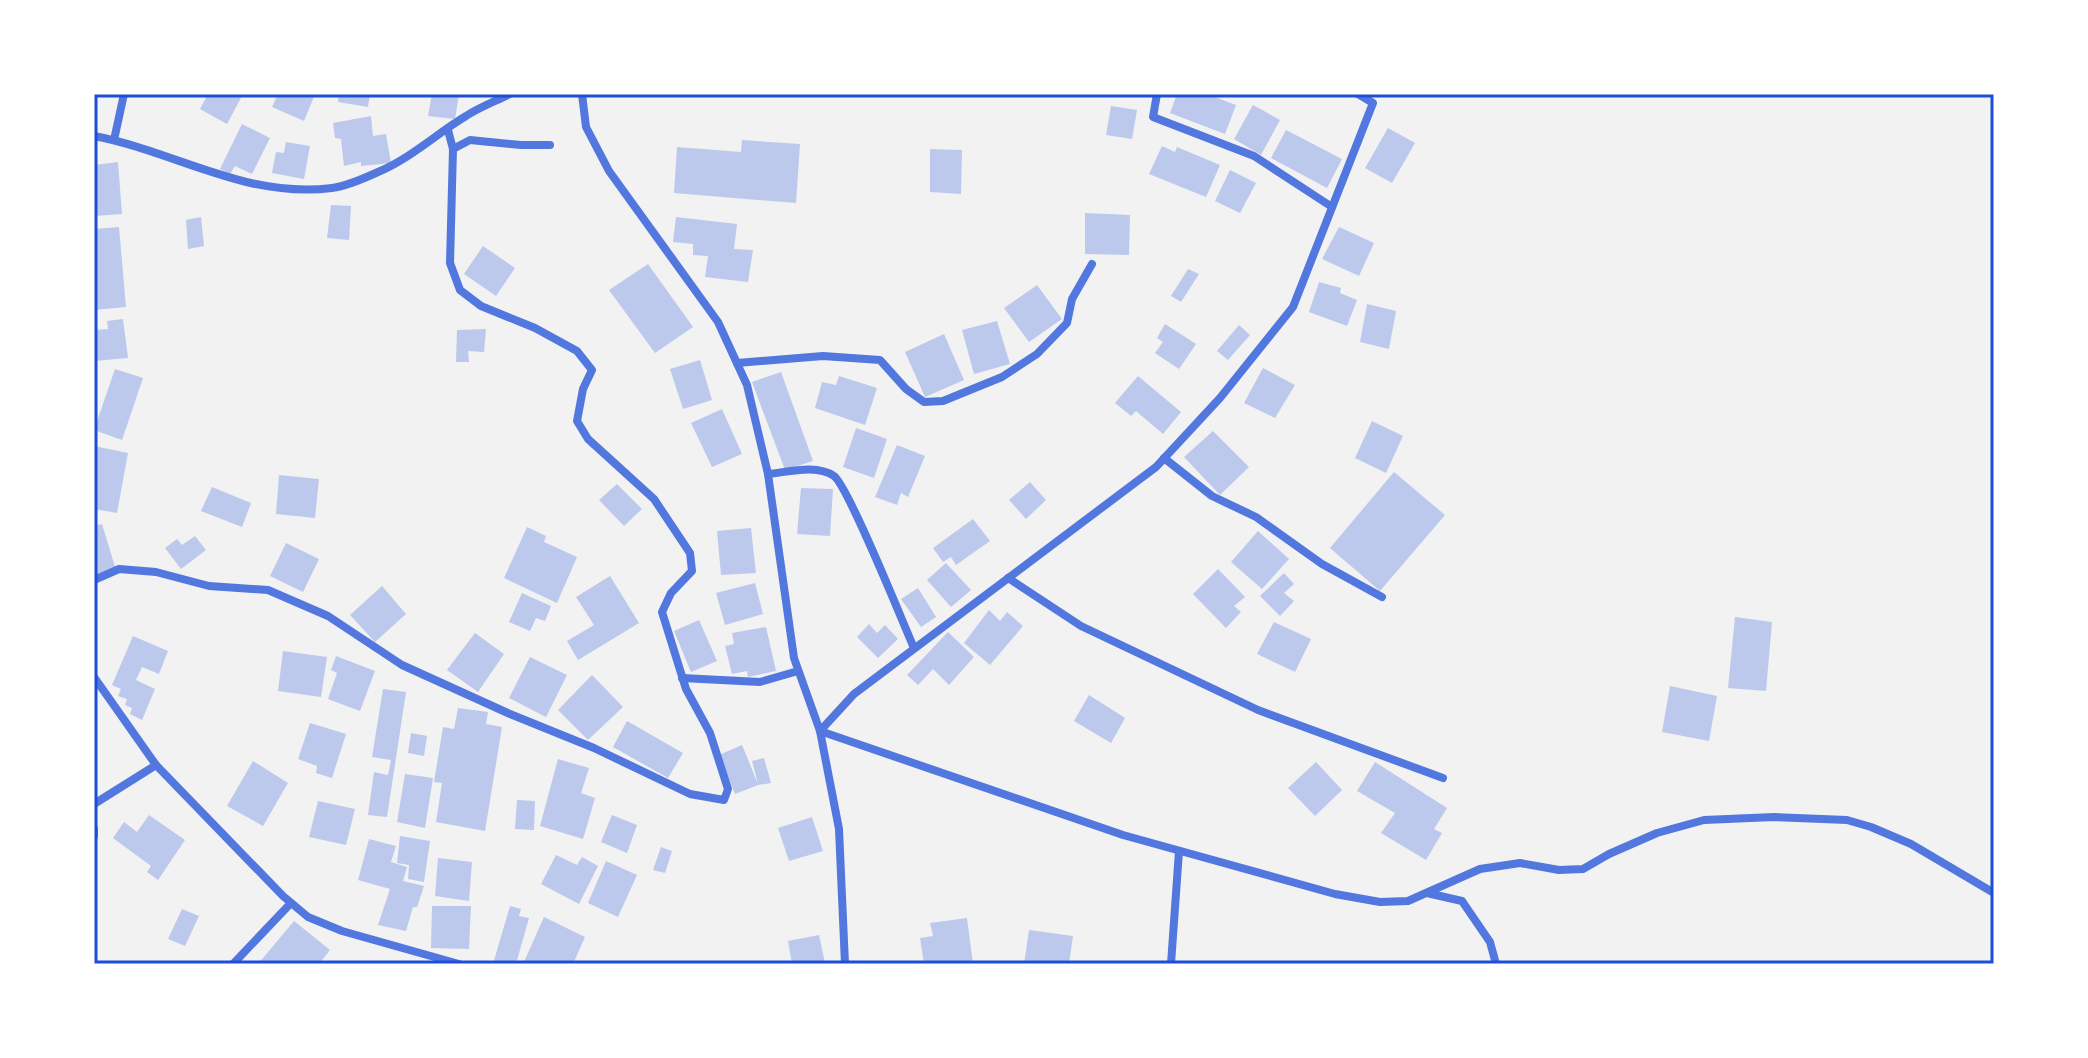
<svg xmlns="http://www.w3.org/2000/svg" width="2088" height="1058" font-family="Mulish,sans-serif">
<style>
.building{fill:#bdc9ec}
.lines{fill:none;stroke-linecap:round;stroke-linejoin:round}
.minor{stroke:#5277de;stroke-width:8}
.neatline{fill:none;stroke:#1d4ed8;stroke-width:3}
</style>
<rect width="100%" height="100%" fill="#f2f2f2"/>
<!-- building -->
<g class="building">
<polygon points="208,94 243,94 227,124 200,109"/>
<polygon points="278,94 315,94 304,121 272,107"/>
<polygon points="339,94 370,94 368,107 338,102"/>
<polygon points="432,94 459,94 455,119 428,116"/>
<polygon points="1177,94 1207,94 1236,105 1225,134 1170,113"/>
<polygon points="1253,105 1280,120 1261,155 1234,139"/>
<polygon points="1111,106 1137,110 1132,139 1106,135"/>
<polygon points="371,116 373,136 386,134 391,163 361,166 361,162 344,166 341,139 335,138 333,123"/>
<polygon points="242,124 270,138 252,174 235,166 230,174 220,169"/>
<polygon points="1388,128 1415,143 1392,183 1365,168"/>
<polygon points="1286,130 1342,159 1327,188 1271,158"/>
<polygon points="742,140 800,144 796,203 674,193 677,147 741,152"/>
<polygon points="286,142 310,146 304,179 272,173 276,152 284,153"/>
<polygon points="1162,146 1175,152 1177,147 1220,165 1206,197 1149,174"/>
<polygon points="930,149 962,150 961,194 930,192"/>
<polygon points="118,162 122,214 94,216 94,165"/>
<polygon points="1230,170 1256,183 1240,213 1215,201"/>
<polygon points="331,205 351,206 349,240 327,238"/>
<polygon points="1085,213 1130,215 1129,255 1085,254"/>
<polygon points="201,217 204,246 188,249 186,220"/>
<polygon points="676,217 737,224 734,249 753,250 748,282 705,277 708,256 693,255 693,244 673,242"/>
<polygon points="119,227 126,307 94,310 94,229"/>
<polygon points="1339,227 1374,243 1359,276 1322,259"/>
<polygon points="483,246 515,268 496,296 464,274"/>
<polygon points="648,264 693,327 655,353 609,290"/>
<polygon points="1188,269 1199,274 1181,302 1171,296"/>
<polygon points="1319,282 1341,288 1340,293 1357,300 1347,326 1309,312"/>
<polygon points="1037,285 1062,319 1029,342 1004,308"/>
<polygon points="1367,304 1396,311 1389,349 1360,342"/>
<polygon points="123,319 128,358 94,361 94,330 108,329 107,321"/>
<polygon points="997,321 1010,364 974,374 962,330"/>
<polygon points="1165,324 1196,344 1179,369 1155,353 1163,342 1157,338"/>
<polygon points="1239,325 1250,335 1228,360 1217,351"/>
<polygon points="486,329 484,352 468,351 469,362 456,362 457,330"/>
<polygon points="944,334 964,380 925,397 905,352"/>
<polygon points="700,360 712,400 683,409 670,369"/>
<polygon points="1263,368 1295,385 1275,418 1244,403"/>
<polygon points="115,369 143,378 122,440 94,430"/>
<polygon points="781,372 813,461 785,470 752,382"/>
<polygon points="839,376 877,388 865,425 815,408 822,382 836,385"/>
<polygon points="1138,376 1181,412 1163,434 1136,411 1131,416 1115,403"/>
<polygon points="722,409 742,454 712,467 691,423"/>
<polygon points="1372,421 1403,436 1386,473 1355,458"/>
<polygon points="856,428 887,439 874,478 843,467"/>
<polygon points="1213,431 1249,467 1220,495 1184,457"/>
<polygon points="897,445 925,456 908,497 901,493 897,505 875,497"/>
<polygon points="94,446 128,453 117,513 94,509"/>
<polygon points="1394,472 1445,515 1380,591 1330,548"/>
<polygon points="279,475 319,479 315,518 276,514"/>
<polygon points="1030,482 1046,500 1026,519 1009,500"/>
<polygon points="617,484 642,509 624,526 599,500"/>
<polygon points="212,487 251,503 242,527 201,511"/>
<polygon points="801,488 833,489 830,536 797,534"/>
<polygon points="973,519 990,541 956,565 951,557 943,562 933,548"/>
<polygon points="102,524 116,570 94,577 94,526"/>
<polygon points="527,527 546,536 544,542 577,557 557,603 504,578"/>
<polygon points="751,528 756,573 721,575 717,531"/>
<polygon points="1258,531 1289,559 1262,589 1231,562"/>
<polygon points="195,536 206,550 181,569 165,548 177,539 182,545"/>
<polygon points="286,543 319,559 303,592 270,576"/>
<polygon points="946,563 971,590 951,607 927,580"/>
<polygon points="1218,569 1245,597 1234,606 1241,612 1226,628 1193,594"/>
<polygon points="1284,573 1294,584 1284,593 1294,601 1280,616 1260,596"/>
<polygon points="610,576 639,623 578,660 567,641 594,625 576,597"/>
<polygon points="755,583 763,614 725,625 716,593"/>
<polygon points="382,586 406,614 375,642 350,615"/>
<polygon points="918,588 936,617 921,627 901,599"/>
<polygon points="522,593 551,606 545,621 536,618 530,631 509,622"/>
<polygon points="989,610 1000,621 1007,612 1023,626 990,665 964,643"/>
<polygon points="1735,617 1772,622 1766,691 1728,688"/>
<polygon points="699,620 717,661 691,672 674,631"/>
<polygon points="1274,622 1311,639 1295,672 1257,654"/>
<polygon points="869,624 877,633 885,625 898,639 878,658 857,637"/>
<polygon points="766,627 776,671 748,677 747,671 732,674 725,646 734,644 732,633"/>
<polygon points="948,632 974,657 949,685 933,669 918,685 907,675"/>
<polygon points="475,633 504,654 478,692 447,670"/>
<polygon points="133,636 168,651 159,674 142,667 136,680 155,689 142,720 130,714 132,708 125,705 127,699 118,696 121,689 112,685"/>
<polygon points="283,651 327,657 321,697 278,691"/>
<polygon points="336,656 375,671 360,711 328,699 337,673 331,670"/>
<polygon points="530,657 567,675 546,717 509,698"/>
<polygon points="592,675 623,707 588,740 558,710"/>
<polygon points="1670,686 1717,696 1709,741 1662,732"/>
<polygon points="383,689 406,692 387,817 368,815 374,772 388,775 391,760 372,757"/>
<polygon points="1089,695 1125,718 1111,743 1074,721"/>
<polygon points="458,708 488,712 486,724 502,727 485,831 436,822 442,783 434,782 443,727 454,729"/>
<polygon points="627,721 683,753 668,778 613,747"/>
<polygon points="310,723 346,734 332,778 316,773 317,766 298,759"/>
<polygon points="411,733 427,736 424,756 408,753"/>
<polygon points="742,745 758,784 752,761 764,758 771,783 758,785 735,794 719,755"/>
<polygon points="558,759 589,768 581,793 595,798 583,839 540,826"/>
<polygon points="253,761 288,783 263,826 227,806"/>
<polygon points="1316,762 1342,790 1315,816 1288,788"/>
<polygon points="1375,762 1447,808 1434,829 1442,833 1426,860 1381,833 1395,813 1357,791"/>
<polygon points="405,774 433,778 425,828 397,822"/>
<polygon points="517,800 535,801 534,830 515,829"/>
<polygon points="318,801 355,809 346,845 309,837"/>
<polygon points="149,815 185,840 158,880 147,872 151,866 113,838 124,822 137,832"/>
<polygon points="612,815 637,825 627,853 601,842"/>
<polygon points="812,817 823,851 789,861 778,828"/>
<polygon points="400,836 430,841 424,882 408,879 409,865 397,863"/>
<polygon points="369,839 396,846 391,862 407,867 403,881 424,886 417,907 413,907 406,931 378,925 390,889 358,880"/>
<polygon points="661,847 672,851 665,873 653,870"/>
<polygon points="556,855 577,865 582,857 598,866 579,904 541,884"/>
<polygon points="438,858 472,862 469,901 435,896"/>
<polygon points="606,861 637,875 618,917 588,903"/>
<polygon points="432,906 471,906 469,949 431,948"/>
<polygon points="510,906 521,909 519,916 529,918 516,964 493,964"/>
<polygon points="182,909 199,916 185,946 168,939"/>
<polygon points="544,917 585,937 573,964 523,964"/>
<polygon points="967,918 973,964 924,964 920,938 933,936 930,923"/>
<polygon points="294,921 330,950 319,964 258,964"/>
<polygon points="1029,930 1073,936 1069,964 1024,964"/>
<polygon points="819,935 825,963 792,964 788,941"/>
</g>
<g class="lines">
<!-- minor -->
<g class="minor">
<polyline points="582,94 586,127 609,171 718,322 747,385 768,474 794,658 820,731 839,829 845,964"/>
<polyline points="1157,94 1153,117 1254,156 1332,207"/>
<polyline points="1358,94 1373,103 1293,307 1220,398 1156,467 854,694 820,731 1123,835 1335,894 1380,902 1408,901 1480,869 1520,863 1559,870 1583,869 1609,854 1657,833 1704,820 1774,817 1847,820 1871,827 1911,844 1994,893"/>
<path d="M94,136C175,151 245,199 332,188C347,186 365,178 378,172C411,158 436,134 466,116C480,107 496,101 510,94"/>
<polyline points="114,140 124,94"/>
<polyline points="453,149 470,140 521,145 550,145"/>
<polyline points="737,363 823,356 880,360 906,389 924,402 943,401 1002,377 1037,354 1067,323 1072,299 1092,264"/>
<polyline points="1164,458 1212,496 1256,517 1322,564 1382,597"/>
<path d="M768,474C789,472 816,464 834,476C848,486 903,623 914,648"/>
<polyline points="1008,578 1081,626 1258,710 1443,778"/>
<polyline points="94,580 119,569 156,572 209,586 268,590 328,616 402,665 510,714 594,748 690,794 724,800 728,789 710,733 686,689 662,612 671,593 692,571 690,553 654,499 588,439 577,421 583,389 592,370 577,351 535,328 481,306 460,290 450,263 453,149 448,130"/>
<polyline points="94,677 156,765 283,896 308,917 342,931 459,964"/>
<polyline points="682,678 760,682 798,671"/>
<polyline points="94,804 156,765"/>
<polyline points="94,829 94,836"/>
<polyline points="1427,893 1462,901 1490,942 1496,964"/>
<polyline points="233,964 291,903"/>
<polyline points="1171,964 1179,851"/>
</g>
</g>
<!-- border -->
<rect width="2088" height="1058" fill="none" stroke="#ffffff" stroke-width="192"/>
<rect x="96" y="96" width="1896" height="866" class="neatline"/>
</svg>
